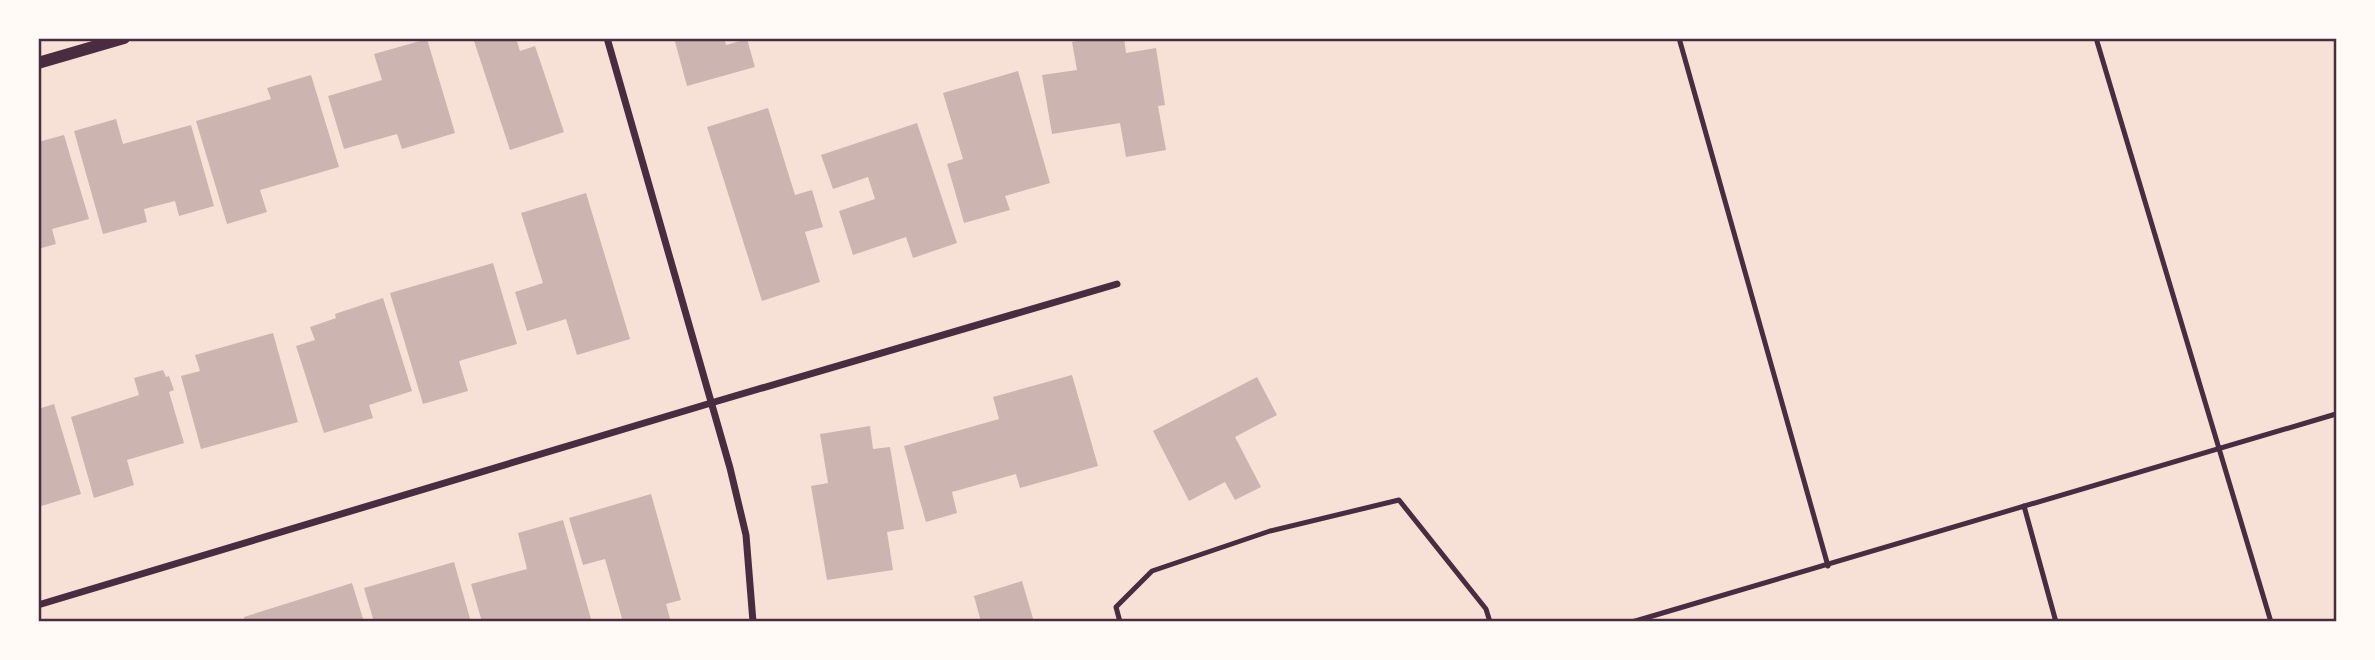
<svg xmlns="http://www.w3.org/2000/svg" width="2375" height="660" font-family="'Fira Sans',sans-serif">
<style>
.building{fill:#ccb4b1}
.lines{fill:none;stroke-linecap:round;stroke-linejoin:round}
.service{stroke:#4a2c40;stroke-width:5}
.minor{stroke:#4a2c40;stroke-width:7}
.tertiary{stroke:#4a2c40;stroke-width:12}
.neatline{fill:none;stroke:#4a2c40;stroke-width:2.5}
</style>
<rect width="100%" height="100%" fill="#f7e1d7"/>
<!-- building -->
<g class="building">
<polygon points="473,38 516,38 520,51 535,46 564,132 510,150"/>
<polygon points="674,38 724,38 726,45 747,39 755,67 687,86"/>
<polygon points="1091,38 1124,38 1126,53 1156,48 1165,105 1158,106 1166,150 1126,157 1120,123 1052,134 1042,75 1077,70 1072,42"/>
<polygon points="427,39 455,133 402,149 397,134 344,149 328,96 382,80 374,54"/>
<polygon points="1018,71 1050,183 1005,196 1010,210 964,223 947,164 963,159 943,93"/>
<polygon points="311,75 339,167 260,190 267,212 227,224 196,121 271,99 267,88"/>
<polygon points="768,108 795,195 812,190 823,227 805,232 820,282 762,301 707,127"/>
<polygon points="116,119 123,144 191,125 214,206 179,216 175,201 144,209 147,222 103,234 74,131"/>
<polygon points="917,123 957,243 913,258 906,237 853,255 839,211 875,199 868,177 833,189 821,155"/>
<polygon points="64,135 89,219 52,229 56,244 38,249 38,142"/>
<polygon points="586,193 630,339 577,355 566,319 527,331 515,292 543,283 521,213"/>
<polygon points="493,263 517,344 459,361 468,391 423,404 390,293"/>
<polygon points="383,298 412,391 369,405 373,418 324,433 296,346 315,340 310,327 336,318 335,314"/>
<polygon points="273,333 298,422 201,449 181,376 200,371 195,355"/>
<polygon points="163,370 166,377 169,376 174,390 169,392 184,443 127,460 134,485 94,498 71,417 139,395 134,378"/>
<polygon points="1072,375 1098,466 1020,488 1016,474 952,492 957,513 926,522 904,446 999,419 993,397"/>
<polygon points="1257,377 1277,415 1235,437 1261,487 1235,500 1225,482 1189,501 1153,431"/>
<polygon points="54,404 81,494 38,507 38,409"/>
<polygon points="870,426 873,449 890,447 904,529 887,532 893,570 827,580 811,486 828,483 820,434"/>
<polygon points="651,494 681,600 666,604 671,622 623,622 605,559 583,565 569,518"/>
<polygon points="563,520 591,619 581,622 482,622 471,584 527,569 518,533"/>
<polygon points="454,562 471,622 374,622 364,588"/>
<polygon points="1022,581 1034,622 981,622 974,596"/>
<polygon points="352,583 364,622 245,622 244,617"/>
</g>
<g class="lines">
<!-- service -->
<g class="service">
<polyline points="1679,38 1828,566"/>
<polyline points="2096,38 2271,622"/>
<polyline points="2024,506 2056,622"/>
<polyline points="1120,622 1116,607 1152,571 1270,531 1399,500 1486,609 1490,622"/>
<polyline points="1632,622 2336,414"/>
</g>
<!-- minor -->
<g class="minor">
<polyline points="607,38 730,468 746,535 753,622"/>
<polyline points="38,605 711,403 1117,284"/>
</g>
<!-- tertiary -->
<polyline class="tertiary" points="38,63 124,38"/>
</g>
<!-- border -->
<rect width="2375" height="660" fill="none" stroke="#fffaf5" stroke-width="80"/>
<rect x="40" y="40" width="2295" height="580" class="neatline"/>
</svg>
